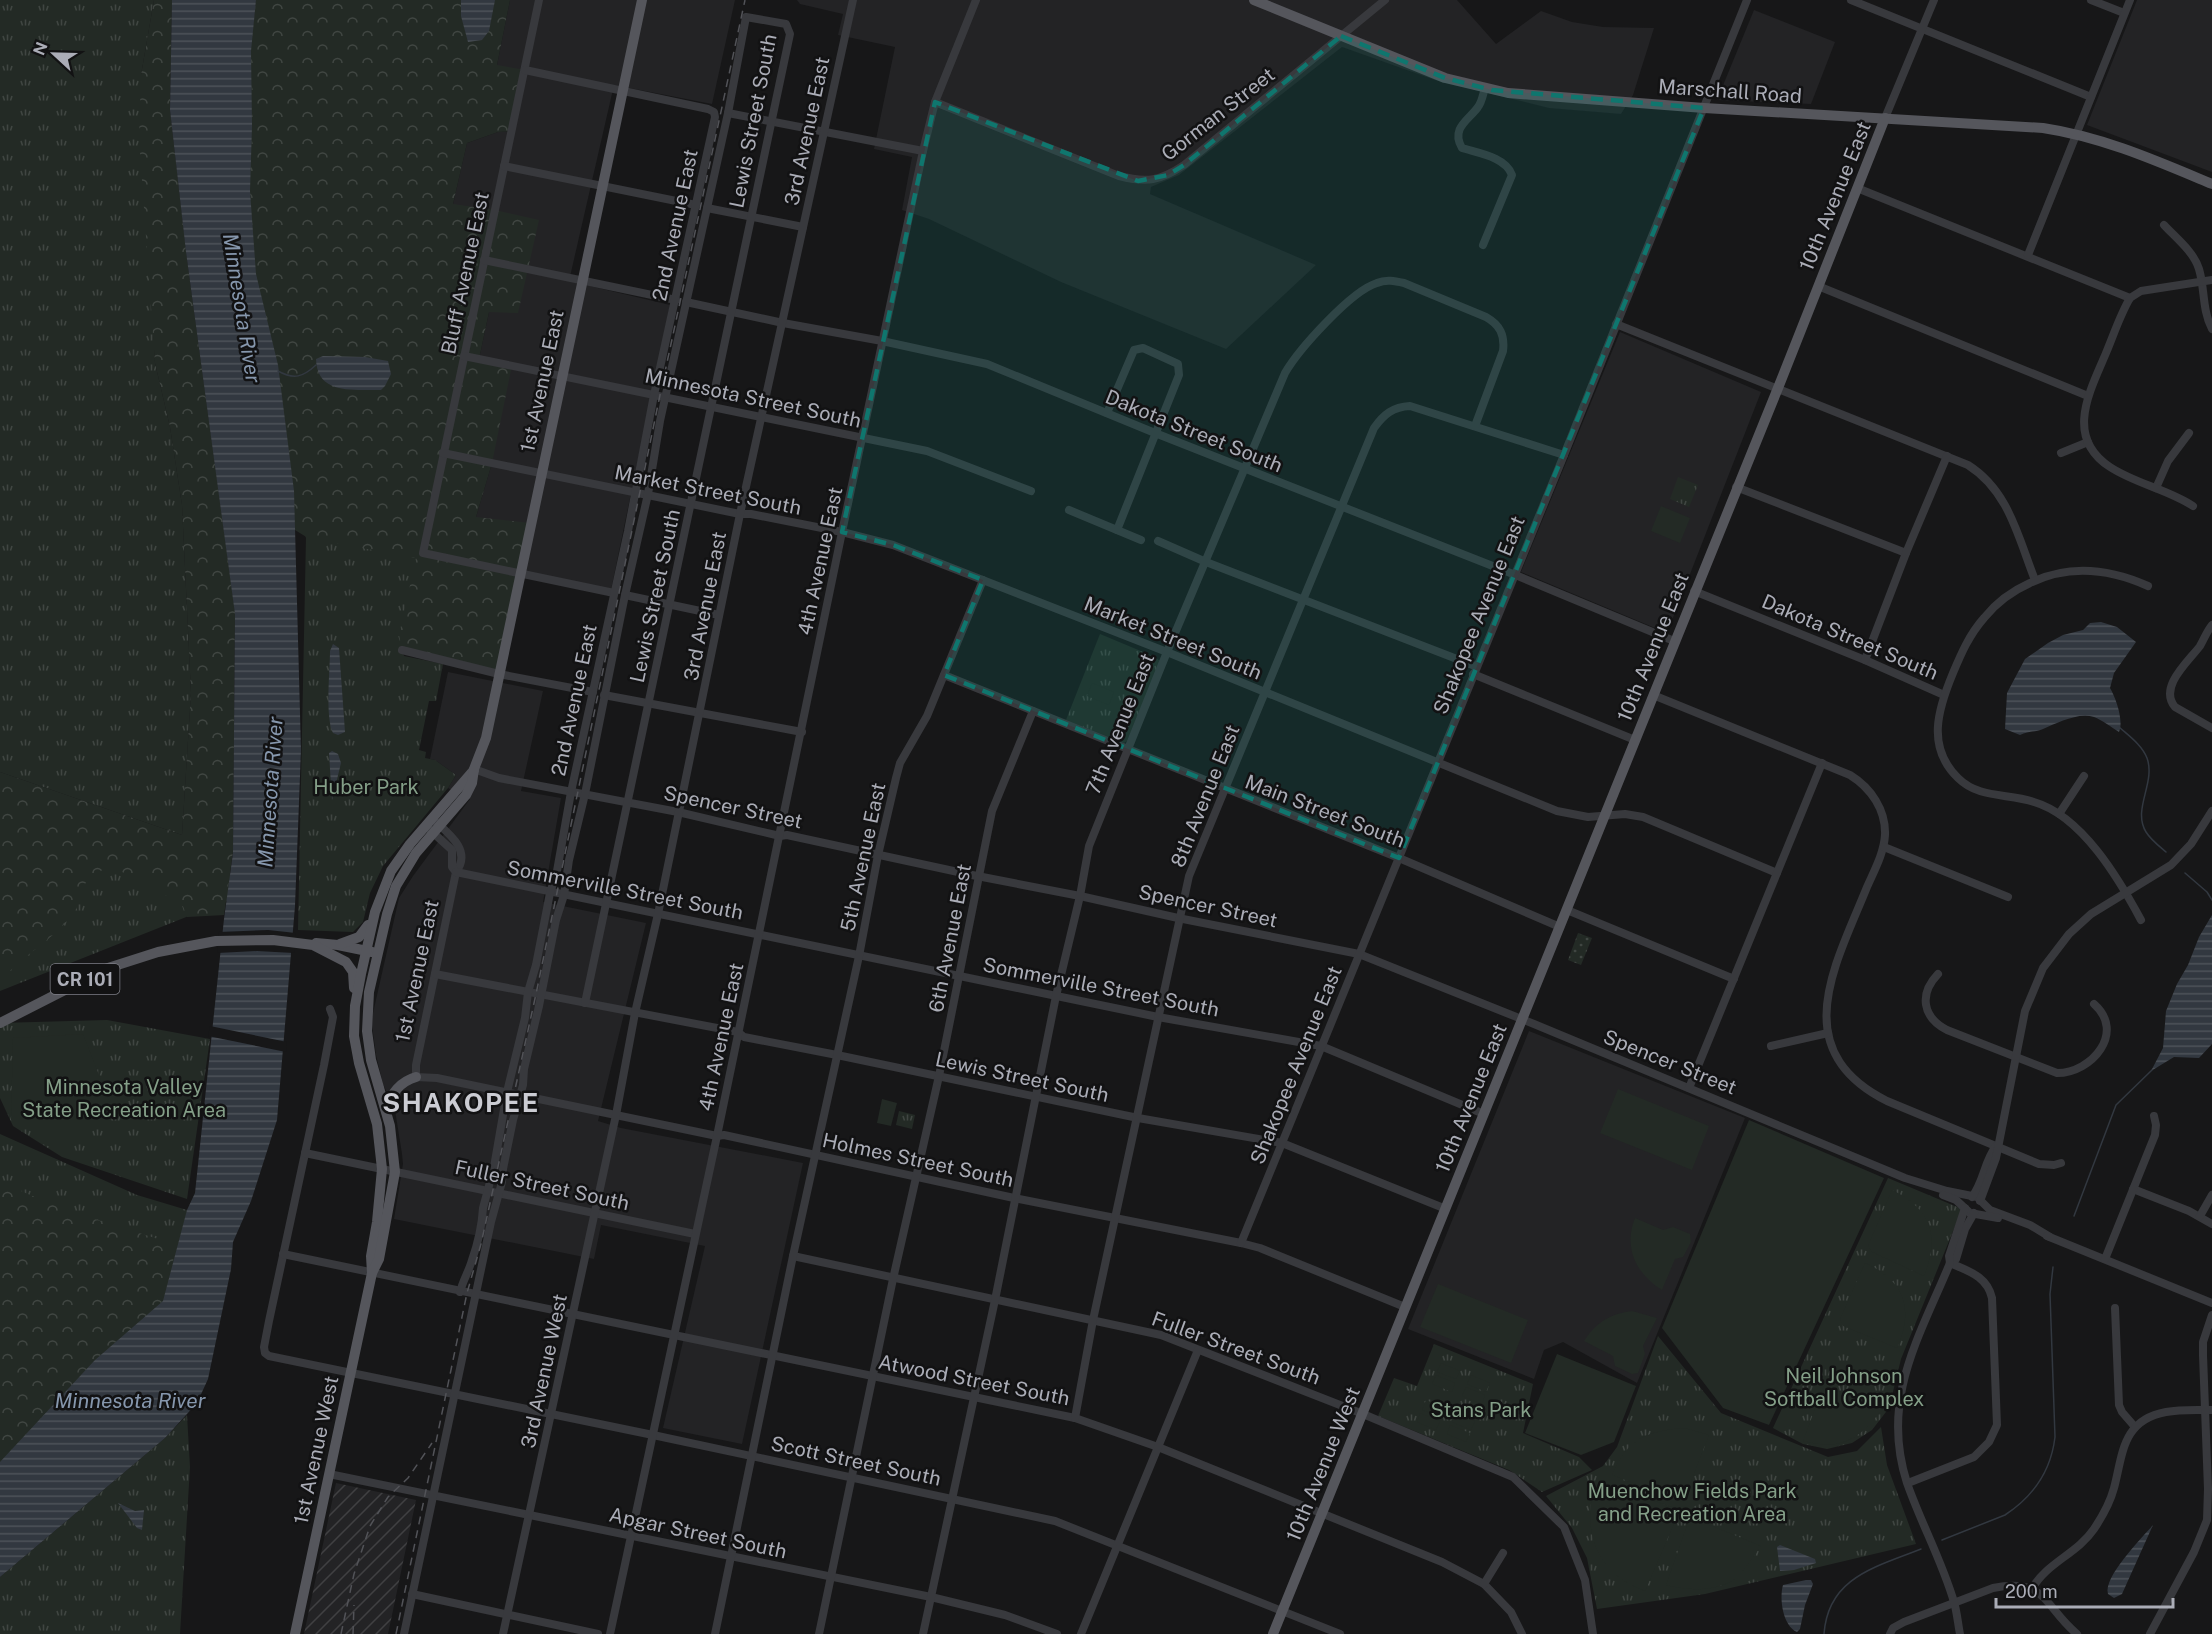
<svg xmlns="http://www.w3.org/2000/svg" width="2212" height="1634" font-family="'Public Sans',sans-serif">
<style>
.built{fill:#232325}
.industrial{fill:url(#industrial-furrows)}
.grass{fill:url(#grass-tufts)}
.forest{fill:url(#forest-crowns)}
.garden{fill:url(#garden-dots)}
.pitch{fill:#232a25}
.water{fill:url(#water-rules)}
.pier{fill:#171718}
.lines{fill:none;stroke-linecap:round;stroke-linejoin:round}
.stream{stroke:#323840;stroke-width:1.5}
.minor{stroke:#38393d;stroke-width:8}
.major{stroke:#55565c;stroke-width:10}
.rail{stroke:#525358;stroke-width:1.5;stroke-dasharray:8 6;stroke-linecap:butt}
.marked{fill:#0f766e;fill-opacity:0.2;stroke:#0f766e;stroke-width:4.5;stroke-dasharray:12 8;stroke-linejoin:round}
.labels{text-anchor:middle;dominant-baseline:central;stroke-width:5;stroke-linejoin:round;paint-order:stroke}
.shield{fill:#121213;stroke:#7d7e86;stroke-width:1.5}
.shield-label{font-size:18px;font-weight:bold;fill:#abadb7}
.street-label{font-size:20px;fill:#abadb7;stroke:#121213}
.park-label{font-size:20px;fill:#849f88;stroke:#121213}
.water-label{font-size:21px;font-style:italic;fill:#8697ad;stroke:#121213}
.district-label{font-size:26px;font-weight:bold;letter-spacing:1.5px;fill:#cbccd3;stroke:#121213}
</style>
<defs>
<pattern id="industrial-furrows" width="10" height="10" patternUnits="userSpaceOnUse" patternTransform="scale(1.5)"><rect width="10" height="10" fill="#232325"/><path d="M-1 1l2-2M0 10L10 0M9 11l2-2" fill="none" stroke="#404042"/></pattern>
<pattern id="grass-tufts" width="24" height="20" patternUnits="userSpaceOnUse" patternTransform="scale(1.5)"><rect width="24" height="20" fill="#232a25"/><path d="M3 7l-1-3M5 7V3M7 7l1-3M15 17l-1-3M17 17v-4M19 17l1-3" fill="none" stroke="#404642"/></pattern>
<pattern id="forest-crowns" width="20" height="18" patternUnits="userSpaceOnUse" patternTransform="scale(1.5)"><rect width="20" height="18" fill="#232a25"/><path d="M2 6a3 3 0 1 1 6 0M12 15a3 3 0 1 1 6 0" fill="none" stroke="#404642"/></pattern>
<pattern id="garden-dots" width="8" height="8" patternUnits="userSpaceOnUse" patternTransform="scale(1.5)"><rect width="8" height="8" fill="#232a25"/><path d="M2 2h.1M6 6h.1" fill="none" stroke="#404642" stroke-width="1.8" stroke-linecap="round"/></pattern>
<pattern id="water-rules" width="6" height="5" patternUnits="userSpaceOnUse" patternTransform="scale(1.5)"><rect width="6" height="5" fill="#323840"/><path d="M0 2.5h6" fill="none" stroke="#4d5259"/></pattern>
</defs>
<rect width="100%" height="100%" fill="#171718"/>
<!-- built -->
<g class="built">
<polygon points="510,0 735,0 712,104 614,85 569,281 670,305 611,590 520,573 476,517 492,463 479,359 489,312 453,204 467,143 498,132 512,131 497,65"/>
<polygon points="797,0 1457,0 1496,44 1541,11 1572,22 1603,27 1654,28 1633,95 1621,114 1549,108 1435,80 1342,47 1179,175 1151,187 1150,194 1316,265 1226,349 1061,282 929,219 902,210 912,157 874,149 895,47 838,35 843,14 800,4"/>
<polygon points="2137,0 2212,0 2212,172 2087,125"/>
<polygon points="1754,10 1835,42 1811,104 1717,100"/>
<polygon points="1620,332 1761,392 1667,633 1521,572"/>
<polygon points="448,672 543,691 521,791 561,798 543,902 646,923 598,1121 621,1128 803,1163 742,1444 663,1428 705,1246 601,1225 594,1259 394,1219 403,1164 402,1154 395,1110 383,1084 376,1055 372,1025 373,1013 399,898 413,876 470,799 448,788 456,775 435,760 430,759"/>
<polygon points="1529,1031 1745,1118 1637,1383 1563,1342 1544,1350 1534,1379 1408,1329"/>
</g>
<!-- industrial -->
<polygon class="industrial" points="336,1483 416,1500 388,1634 304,1634"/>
<!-- grass -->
<g class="grass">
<polygon points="0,0 154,0 141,75 155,363 170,427 182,505 191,693 182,835 0,772"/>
<polygon points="256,0 499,0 398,433 439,452 402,650 404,656 443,664 436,701 429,701 419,750 426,752 425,758 435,760 456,775 448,788 383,866 370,893 363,922 353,932 298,930 306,538 223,290"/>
<polygon points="1678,477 1698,485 1689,507 1670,499"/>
<polygon points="1100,634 1155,657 1160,661 1127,741 1124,743 1066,720"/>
<polygon points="0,781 234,876 234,898 0,991"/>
<polygon points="107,1020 210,1039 187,1199 62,1157 13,1126 0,1098 0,1023"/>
<polygon points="899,1111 915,1115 912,1129 896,1125"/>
<polygon points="0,1134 137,1195 187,1210 182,1260 171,1309 0,1490"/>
<polygon points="1888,1178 1962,1209 1901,1359 1889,1408 1872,1430 1852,1443 1827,1449 1803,1444 1773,1428"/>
<polygon points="1658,1336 1721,1413 1828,1457 1857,1451 1881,1427 1887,1465 1916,1544 1705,1594 1597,1609 1587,1558 1572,1528 1546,1496 1603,1466 1617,1447"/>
<polygon points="1434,1344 1533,1384 1523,1433 1579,1457 1592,1470 1542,1492 1509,1470 1378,1416 1394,1378 1417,1386"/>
<polygon points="187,1415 190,1467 180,1634 0,1634 0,1577 165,1438"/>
</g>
<!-- forest -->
<g class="forest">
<path d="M154,0H172L170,110L187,259L235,611L233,852L224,915L187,917L181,901L164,895L148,882L109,867C94,874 85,879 80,895C79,900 78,908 74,912C56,938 26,953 5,976H0V772L182,835L191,693L182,505L170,427L155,363L139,138L141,75Z"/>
<polygon points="256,0 510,0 497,65 525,70 512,131 498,132 467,143 453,204 495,210 539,220 518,313 489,312 479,359 512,365 492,463 476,517 530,523 499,674 402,650 399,635 416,558 308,538 295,530 281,392 256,274 250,191 252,126 251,51"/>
<polygon points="0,1182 63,1209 177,1245 163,1301 95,1360 0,1462"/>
</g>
<!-- garden -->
<polygon class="garden" points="1578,933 1592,938 1581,965 1568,960"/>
<!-- pitch -->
<g class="pitch">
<polygon points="1661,506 1690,518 1680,543 1651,531"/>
<polygon points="1092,683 1114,692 1109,705 1087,696"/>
<polygon points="83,1034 115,1116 67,1148 11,1120 13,1038"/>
<polygon points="1618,1089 1709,1126 1692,1170 1600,1133"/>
<polygon points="882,1099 897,1103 891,1126 877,1123"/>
<polygon points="1749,1120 1884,1178 1769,1425 1723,1408 1662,1328"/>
<path d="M1892,1190C1931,1209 1940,1236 1924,1276L1872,1252L1868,1246Z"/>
<path d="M1635,1218L1663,1230L1673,1227L1690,1234L1691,1242L1683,1257L1675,1259L1662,1290C1636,1274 1623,1247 1635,1218Z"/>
<path d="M1865,1263C1905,1281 1914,1309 1897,1348L1843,1326L1840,1319Z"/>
<polygon points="1438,1284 1528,1320 1511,1363 1420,1327"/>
<path d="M1632,1311L1657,1318L1643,1346L1645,1354L1638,1373L1632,1374L1615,1366L1613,1356L1584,1341C1595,1323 1611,1313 1632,1311Z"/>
<polygon points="1557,1354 1636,1386 1614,1442 1581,1455 1525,1433"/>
<polygon points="1441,1363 1460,1371 1456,1379 1437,1372"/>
<polygon points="1436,1375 1455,1383 1452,1392 1432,1384"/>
<polygon points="1471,1375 1490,1383 1486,1392 1467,1384"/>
<path d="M1824,1385L1882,1409C1860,1439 1842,1451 1803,1441Z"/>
<polygon points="1466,1387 1485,1395 1482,1404 1462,1396"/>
<polygon points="1426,1400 1445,1408 1441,1417 1422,1410"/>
<polygon points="1420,1413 1440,1421 1436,1430 1417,1422"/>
<polygon points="1456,1413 1475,1421 1471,1430 1452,1422"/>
<polygon points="1450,1425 1470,1433 1466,1442 1447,1434"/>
<path d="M1685,1428L1709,1435L1683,1502L1612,1475C1628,1438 1646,1431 1685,1428Z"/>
<path d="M1596,1480L1680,1510L1645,1591C1594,1572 1581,1529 1596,1480Z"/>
<path d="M1690,1517L1761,1546C1753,1557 1742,1575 1730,1582C1709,1592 1687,1590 1666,1585Z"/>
</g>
<!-- water -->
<g class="water">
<polygon points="172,0 256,0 251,51 252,126 250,191 256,274 278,365 294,491 301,750 295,906 277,1120 251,1201 233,1242 231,1269 208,1379 197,1403 165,1438 0,1577 0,1462 95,1360 163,1301 187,1210 195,1193 224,919 233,853 235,614 186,252 170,110"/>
<polygon points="461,0 495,0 489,31 482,40 468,42 461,16"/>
<path d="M323,356L365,357L388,361L391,374L385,386L381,390C355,389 317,396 316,359Z"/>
<path d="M2101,622L2117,627L2136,642L2114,673L2110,688C2116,698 2124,721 2119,732C2111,727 2102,720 2094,717C2078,712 2057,723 2043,729C2036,732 2028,731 2020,735L2005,729L2007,693L2025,659L2048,643L2063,635L2083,630L2090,623Z"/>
<path d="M333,644L339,648L345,732L338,735L333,733C325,717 330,670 330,651Z"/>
<polygon points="332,751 338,754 341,763 332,800 329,753"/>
<polygon points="2212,915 2212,1044 2199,1058 2174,1057 2151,1071 2163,1048 2166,1011 2177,984 2188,965 2199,937"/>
<polygon points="118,1503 135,1511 144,1510 142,1530 137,1528"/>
<path d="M2153,1525L2122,1594L2114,1598L2108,1594C2103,1577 2141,1539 2153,1525Z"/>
<polygon points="1780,1545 1815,1559 1816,1563 1794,1570 1780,1571 1777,1547"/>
<path d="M1806,1580H1811L1813,1584L1805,1605L1800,1629L1797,1632C1783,1626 1779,1599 1783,1585Z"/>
</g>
<!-- pier -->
<g class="pier">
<polygon points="268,930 296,933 294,953 257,951 217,953 219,932"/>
<polygon points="210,1026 287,1042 286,1052 208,1036"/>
</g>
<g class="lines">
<!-- stream -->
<g class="stream">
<path d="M278,371C294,380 303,377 316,365"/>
<path d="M2119,727C2129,736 2142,745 2147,758C2156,783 2132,809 2146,832C2151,840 2159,846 2166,852"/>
<polyline points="2185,873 2207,892 2212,900"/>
<polyline points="2074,1216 2116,1105 2152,1070"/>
<path d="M1942,1540L2005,1515C2034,1496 2051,1471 2055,1437L2050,1294L2053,1267"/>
<path d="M1824,1634C1828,1577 1876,1567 1921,1549"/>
</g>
<!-- minor -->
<g class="minor">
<polyline points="539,0 423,553 614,593"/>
<polyline points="1851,0 2091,97"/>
<polyline points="2091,0 2124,13"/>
<path d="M935,102L1119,176C1147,183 1160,181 1184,165L1385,0"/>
<polyline points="728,113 923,151"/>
<polyline points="1885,118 1934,0"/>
<polyline points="504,166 696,205"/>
<polyline points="1857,188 2130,298"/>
<polyline points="707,208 803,227"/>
<path d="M2164,225C2176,238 2194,252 2199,269C2205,289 2202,310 2212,329"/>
<path d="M1483,245L1512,175C1506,157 1478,153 1462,148C1450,128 1470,119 1478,107C1482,102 1483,94 1485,88"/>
<polyline points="2028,255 2130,0"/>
<polyline points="484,260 676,300"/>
<polyline points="1818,286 2088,396"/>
<polyline points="686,302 783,323 882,341 987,364 1155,433 1513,574 1674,641"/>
<path d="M1616,324L1968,465C2009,491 2018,537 2035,580"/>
<polyline points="464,356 927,451 1031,491"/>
<polyline points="1107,413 1134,350 1143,348 1178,364 1179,375 1117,530"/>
<polyline points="443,453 740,514 751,514 842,532 893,545 1167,652 1557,811 1588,817 1625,814 1643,817 1777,873"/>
<polyline points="2061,453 2088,442"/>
<polyline points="1736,487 1906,553"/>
<polyline points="2156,488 2168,461 2189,433"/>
<path d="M2193,506C2167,489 2136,484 2110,467C2064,437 2090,391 2106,353C2114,334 2120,315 2130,298L2141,291L2212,280"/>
<polyline points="1069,510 1141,540"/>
<polyline points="1158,541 1206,562 1475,666"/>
<polyline points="1694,591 1865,660 1944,695"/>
<polyline points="625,595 719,615"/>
<path d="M2212,625C2207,631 2204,639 2200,646C2189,661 2158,687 2175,707L2212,728"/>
<polyline points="402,650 499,674 593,692"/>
<polyline points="1865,660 1906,553 1947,456"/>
<polyline points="1473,674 1635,740"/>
<polyline points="944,675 1399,858 1560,927"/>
<polyline points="604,695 802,732"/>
<path d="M1653,695L1850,775C1871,788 1886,810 1885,835C1884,853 1874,871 1867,887C1836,964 1785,1050 1887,1101L2039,1164L2054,1165L2061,1163"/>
<polyline points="474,769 499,778 678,812 780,836 787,835 972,875 1080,896 1178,918 1359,954 1534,1024 1905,1178 1947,1191 1977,1197 1990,1210 2030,1225 2050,1237"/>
<polyline points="2059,814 2084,776"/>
<path d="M437,823C452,836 471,852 456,872L416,1065V1077L437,1078L717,1136L724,1135L1014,1198L1241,1243L1260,1248L1405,1307"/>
<polyline points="430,830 452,850 452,867 456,872"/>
<polyline points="1884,847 2008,897"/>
<polyline points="456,872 1158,1017 1321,1046 1484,1114"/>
<polyline points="1567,910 1734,979"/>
<path d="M2141,920C2119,879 2082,816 2034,802C2008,793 1979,799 1958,778C1926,747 1938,709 1953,673C1961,654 1969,635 1984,618C1996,603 2012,591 2030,583C2069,564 2110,569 2148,586"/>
<polyline points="435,974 738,1032 744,1037 837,1055 1138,1118 1282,1143 1446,1209"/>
<path d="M1938,974C1919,994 1922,1017 1947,1030L2057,1073C2092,1073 2126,1032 2094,1004"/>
<polyline points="330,1009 333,1017 324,1065 269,1321 264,1347 265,1353 269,1356 653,1435 1055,1521 1340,1634"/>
<polyline points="1771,1046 1828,1033"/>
<polyline points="1689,1088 1822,763"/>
<polyline points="305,1153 695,1234"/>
<polyline points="2133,1189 2189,1211 2212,1224"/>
<polyline points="1943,1195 1956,1200 1970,1213 1998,1218"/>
<path d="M1972,1197C1984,1181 1984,1162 1996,1146"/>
<polyline points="1980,1201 1996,1158 2025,1011 2043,968 2069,934 2091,914 2171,865 2191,844 2212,811"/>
<polyline points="2200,1216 2212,1195"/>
<polyline points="2047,1236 2212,1303"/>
<polyline points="1241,1243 1564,455 1747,0"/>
<polyline points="283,1254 1075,1418 1158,1447 1442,1562 1484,1584 1511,1612 1522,1634"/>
<polyline points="793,1256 1161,1335 1363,1414 1513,1477 1564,1527 1585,1580 1593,1634"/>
<polyline points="2105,1259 2155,1135 2156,1125 2154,1116"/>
<polyline points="1950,1263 1956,1259 1965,1229 1974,1213"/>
<path d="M460,1292C463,1280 469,1271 472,1260C478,1243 482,1225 483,1208L494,1167L507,1092L525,1018L528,992L536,965L550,893L557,871L571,792L628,531L654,395L715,117L714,112L708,109L525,70"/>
<polyline points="2115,1308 2119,1405 2122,1412 2135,1427"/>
<path d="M1075,1418L1093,1320L1189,876L1374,428C1384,414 1393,407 1410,406L1564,455"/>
<polyline points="329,1474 931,1597 1005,1615 1057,1634"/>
<path d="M1908,1483L1974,1457L1989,1442L1997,1425L1992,1298C1987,1276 1968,1271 1950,1263"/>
<polyline points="1484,1584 1503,1553"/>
<path d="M2032,1589C2046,1563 2077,1554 2094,1529C2102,1517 2110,1503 2114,1488C2123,1454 2122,1420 2166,1412C2181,1409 2197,1410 2212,1410"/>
<polyline points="412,1594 598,1634"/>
<polyline points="404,1634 491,1222 502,1182 503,1169 513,1120 523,1085 524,1069 539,1006 556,920 564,895 569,860 585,794 625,595 648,494 660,421 728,113 746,17 786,24 790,34 585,1003"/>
<polyline points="503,1634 616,1115 635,1013 658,914 740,514 853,0"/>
<polyline points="610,1634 717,1136 842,532 923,151 935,102 976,0"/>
<polyline points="715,1634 793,1256 859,956 878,855 896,778 900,763 927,716 983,580"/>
<polyline points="819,1634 893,1279 939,1076 992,811 1033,711"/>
<path d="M923,1634L995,1300L1056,996L1080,896L1089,846L1167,652L1285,373C1299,349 1351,291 1377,283C1386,279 1395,281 1404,283L1486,317C1500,325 1505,335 1503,351L1475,426"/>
<polyline points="1081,1634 1198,1350"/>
<path d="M1890,1634L1893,1628L1904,1622L1993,1588C2047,1577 2044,1607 2077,1634"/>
<path d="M1960,1634C1958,1624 1957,1612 1954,1602C1942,1561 1921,1523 1907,1483C1880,1399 1919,1338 1950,1263L1949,1256L1965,1208"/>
<polyline points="2150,1634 2194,1552 2207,1520 2208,1489 2203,1355 2203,1342 2212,1315"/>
</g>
<!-- major -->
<g class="major">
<path d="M1254,0L1445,78L1508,93L1704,108L2043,128C2103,137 2157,161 2212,184"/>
<polyline points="316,943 338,945 372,952"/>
<polyline points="340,944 359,937 368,925"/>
<polyline points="0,1023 108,968 158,952 216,941 273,940 313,945 346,962 353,972 354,988"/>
<path d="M385,1108C393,1093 399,1082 416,1077"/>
<polyline points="372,1273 371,1256 377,1222 382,1169 377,1124 359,1063 354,1036 355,1006 361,974 375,912 391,871 410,844 474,770"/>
<polyline points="295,1634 372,1273 379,1259 395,1172 390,1126 371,1060 367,1031 369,992 387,914 396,886 416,853 466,795 472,783 474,769 486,738 642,0"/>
<polyline points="1273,1634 1778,388 1885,118"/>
</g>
<!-- rail -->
<g class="rail">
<polyline points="341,1634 354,1574 370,1526 388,1497 408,1478 432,1443"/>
<polyline points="353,1634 354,1605"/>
<polyline points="396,1634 467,1293 481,1244 536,994 660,395 745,0"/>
</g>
</g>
<!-- marked area -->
<path class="marked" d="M1341,36L1445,78L1492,90L1704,108L1399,858L944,675L983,580L893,545L842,532L935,102L1138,181L1168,175L1184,165Z"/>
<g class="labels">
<!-- shield labels -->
<rect class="shield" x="50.5" y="964" width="69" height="30" rx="4.5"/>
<g class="shield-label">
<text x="85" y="979">CR 101</text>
</g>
<!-- street labels -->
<g class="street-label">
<text transform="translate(1730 91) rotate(4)">Marschall Road</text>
<text transform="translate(1218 114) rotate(-38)">Gorman Street</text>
<text transform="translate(753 121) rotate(-79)">Lewis Street South</text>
<text transform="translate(807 131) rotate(-78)">3rd Avenue East</text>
<text transform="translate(1835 196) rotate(-68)">10th Avenue East</text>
<text transform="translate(675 225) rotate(-78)">2nd Avenue East</text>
<text transform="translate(465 273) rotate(-78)">Bluff Avenue East</text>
<text transform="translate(542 381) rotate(-78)">1st Avenue East</text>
<text transform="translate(753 398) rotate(12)">Minnesota Street South</text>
<text transform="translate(1194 431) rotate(22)">Dakota Street South</text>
<text transform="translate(708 490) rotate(11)">Market Street South</text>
<text transform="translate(820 561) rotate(-78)">4th Avenue East</text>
<text transform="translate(655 596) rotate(-78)">Lewis Street South</text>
<text transform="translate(705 606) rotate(-79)">3rd Avenue East</text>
<text transform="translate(1479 615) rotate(-68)">Shakopee Avenue East</text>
<text transform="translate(1850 637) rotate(23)">Dakota Street South</text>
<text transform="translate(1173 638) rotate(22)">Market Street South</text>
<text transform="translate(1653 647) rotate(-68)">10th Avenue East</text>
<text transform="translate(574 700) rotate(-78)">2nd Avenue East</text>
<text transform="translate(1120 724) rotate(-68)">7th Avenue East</text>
<text transform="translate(1205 796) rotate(-68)">8th Avenue East</text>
<text transform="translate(733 807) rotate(12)">Spencer Street</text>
<text transform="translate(1325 811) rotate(21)">Main Street South</text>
<text transform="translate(863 857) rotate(-78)">5th Avenue East</text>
<text transform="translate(625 890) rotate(11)">Sommerville Street South</text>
<text transform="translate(1208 906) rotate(12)">Spencer Street</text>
<text transform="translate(950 938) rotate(-79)">6th Avenue East</text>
<text transform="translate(417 971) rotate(-78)">1st Avenue East</text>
<text transform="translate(1101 987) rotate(11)">Sommerville Street South</text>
<text transform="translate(721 1037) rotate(-78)">4th Avenue East</text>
<text transform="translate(1670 1062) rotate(22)">Spencer Street</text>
<text transform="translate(1296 1065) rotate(-68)">Shakopee Avenue East</text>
<text transform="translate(1022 1077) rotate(12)">Lewis Street South</text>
<text transform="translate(1471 1098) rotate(-68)">10th Avenue East</text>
<text transform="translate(918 1160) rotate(12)">Holmes Street South</text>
<text transform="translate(542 1185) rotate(12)">Fuller Street South</text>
<text transform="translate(1236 1348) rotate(20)">Fuller Street South</text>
<text transform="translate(544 1371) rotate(-78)">3rd Avenue West</text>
<text transform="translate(974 1380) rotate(11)">Atwood Street South</text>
<text transform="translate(316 1450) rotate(-78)">1st Avenue West</text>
<text transform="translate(856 1461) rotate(12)">Scott Street South</text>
<text transform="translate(1323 1464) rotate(-68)">10th Avenue West</text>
<text transform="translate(698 1533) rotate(12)">Apgar Street South</text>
</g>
<!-- park labels -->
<g class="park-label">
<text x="366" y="787">Huber Park</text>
<text x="124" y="1087">Minnesota Valley<tspan x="124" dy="23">State Recreation Area</tspan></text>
<text x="1844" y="1376">Neil Johnson<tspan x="1844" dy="23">Softball Complex</tspan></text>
<text x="1481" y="1410">Stans Park</text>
<text x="1692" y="1491">Muenchow Fields Park<tspan x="1692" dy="23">and Recreation Area</tspan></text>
</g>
<!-- water labels -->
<g class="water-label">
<text transform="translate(242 308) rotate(81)">Minnesota River</text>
<text transform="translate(270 792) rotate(-86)">Minnesota River</text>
<text x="130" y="1400">Minnesota River</text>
</g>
<!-- district labels -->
<g class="district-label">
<text x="461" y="1102">SHAKOPEE</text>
</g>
</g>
<!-- north arrow -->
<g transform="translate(54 54) rotate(292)" stroke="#121213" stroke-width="4.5" paint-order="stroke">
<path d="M0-4.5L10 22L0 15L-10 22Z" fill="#abadb7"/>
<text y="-9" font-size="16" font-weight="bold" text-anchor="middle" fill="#abadb7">N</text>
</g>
<!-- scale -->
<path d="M1996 1598v9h177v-9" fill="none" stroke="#abadb7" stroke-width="3"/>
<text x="2005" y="1598" font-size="18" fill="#abadb7" stroke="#121213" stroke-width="4.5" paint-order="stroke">200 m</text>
</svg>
